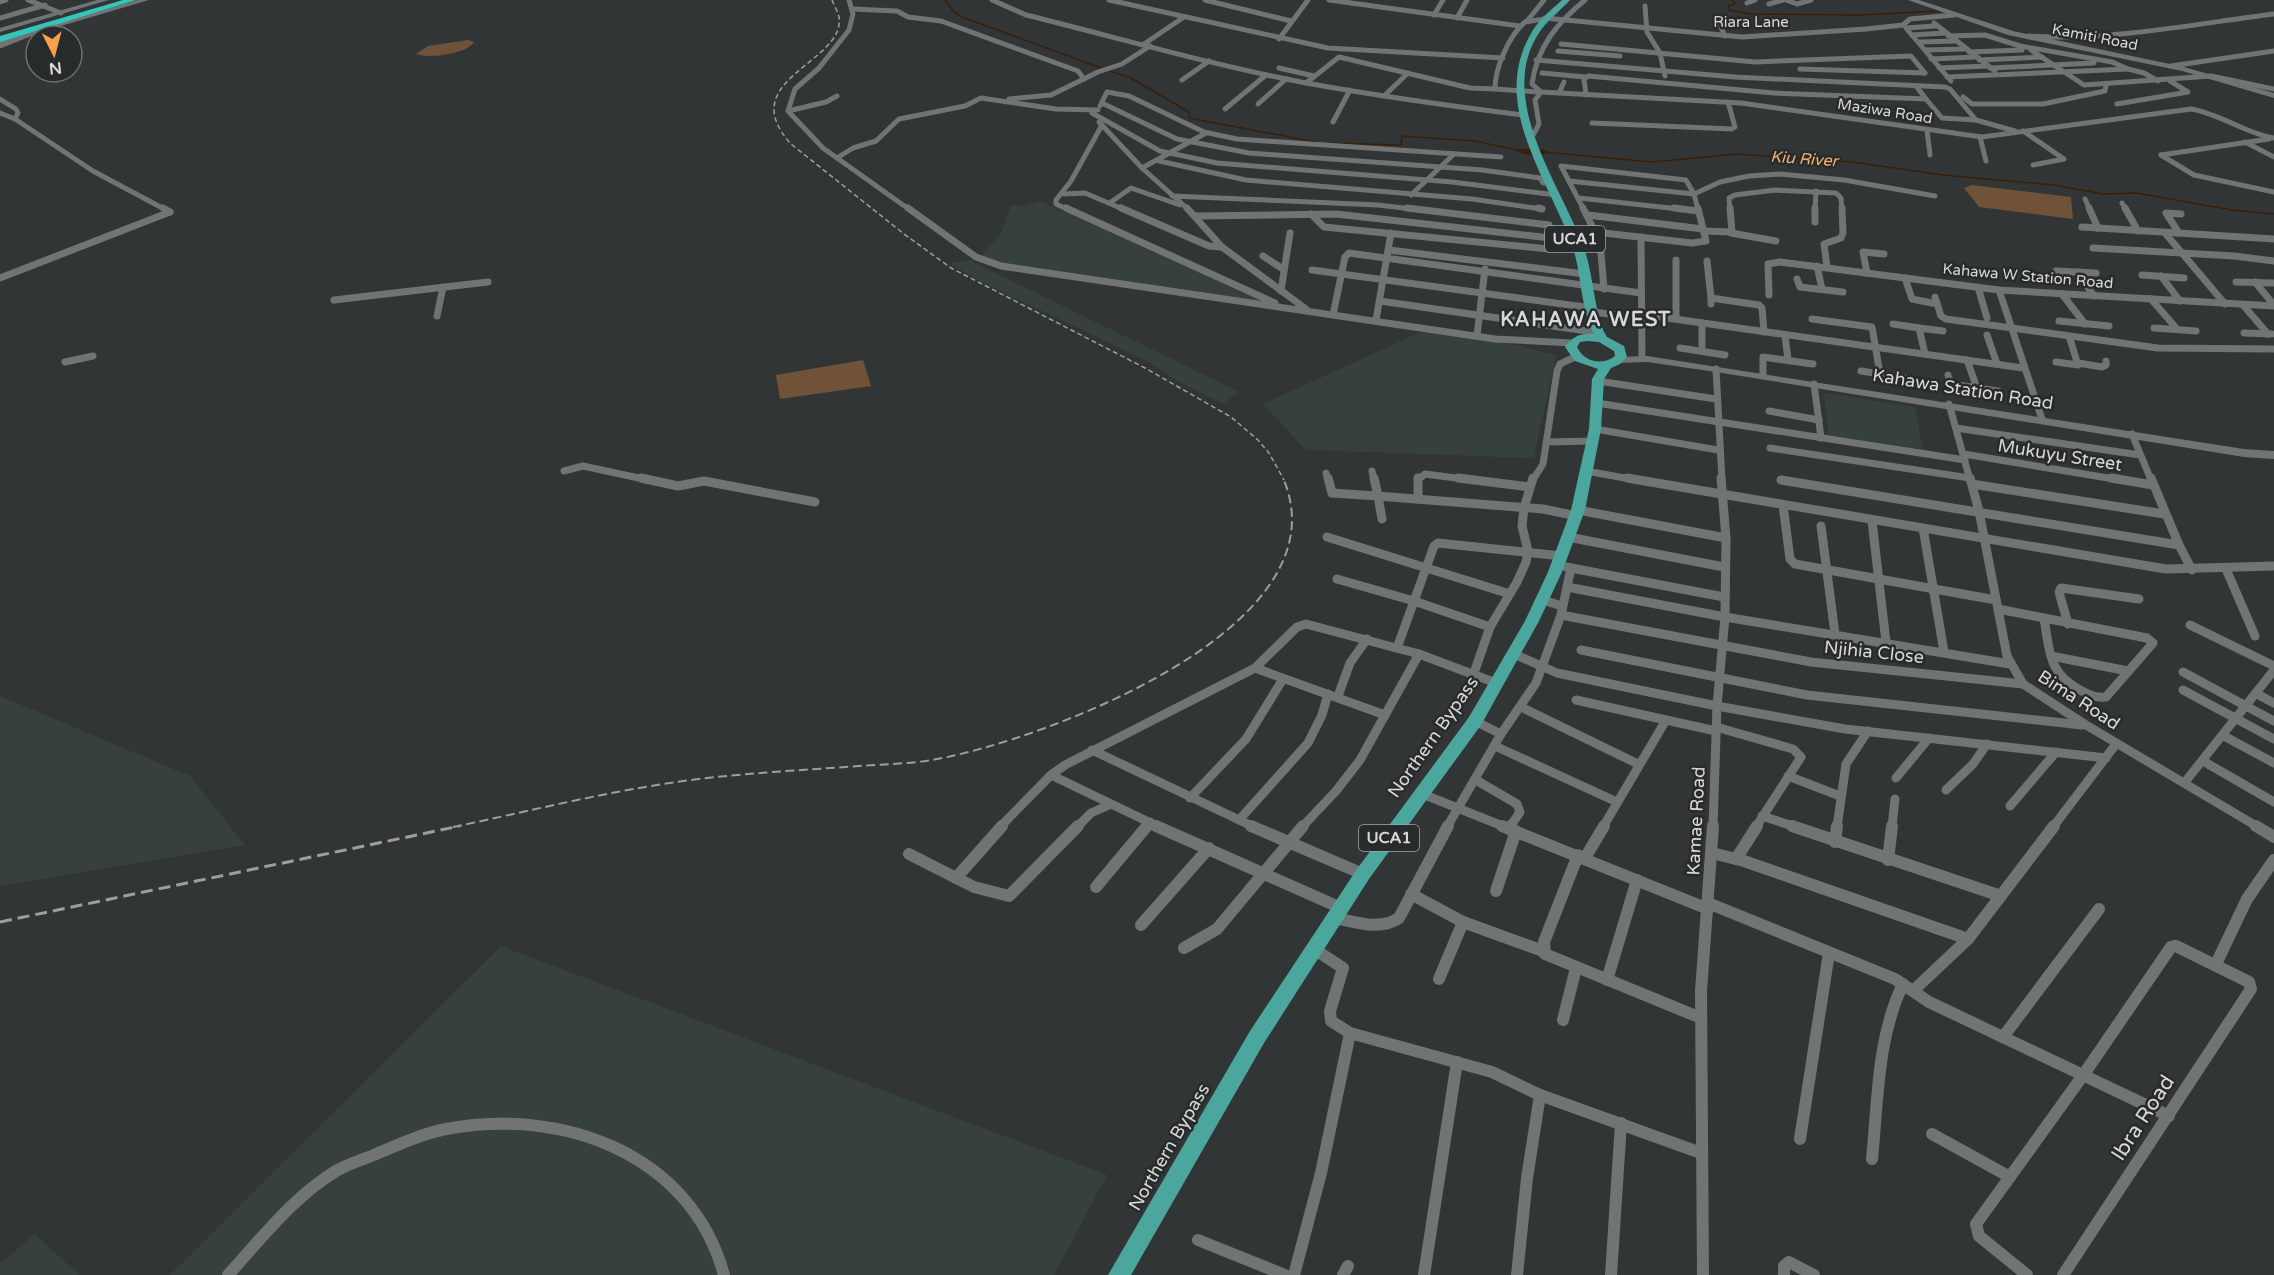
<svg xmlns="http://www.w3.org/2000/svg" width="2274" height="1275" font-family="'Varela Round',sans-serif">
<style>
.built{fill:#36413f}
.green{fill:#705239}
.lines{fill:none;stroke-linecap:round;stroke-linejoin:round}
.stream{stroke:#381f08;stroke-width:1.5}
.river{fill:#381f08;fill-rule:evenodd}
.street-far3{stroke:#717474;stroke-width:5}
.street-far2{stroke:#717474;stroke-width:7}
.street-far1{stroke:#717474;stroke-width:9}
.street{stroke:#717474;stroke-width:12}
.secondary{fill:#717474;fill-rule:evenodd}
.primary{fill:#4ba69e;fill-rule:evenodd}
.highway{fill:#31c8ba;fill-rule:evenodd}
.rail-far2{stroke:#9c9f9e;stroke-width:1.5;stroke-dasharray:5 3;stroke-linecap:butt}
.rail-far1{stroke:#9c9f9e;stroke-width:2;stroke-dasharray:9 4.5;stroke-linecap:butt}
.rail{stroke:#9c9f9e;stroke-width:3;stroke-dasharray:12 6;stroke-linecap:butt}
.labels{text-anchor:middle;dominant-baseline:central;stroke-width:5;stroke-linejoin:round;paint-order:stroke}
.far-street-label{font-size:15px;fill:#d7d9d8;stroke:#282b2b}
.far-water-label{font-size:16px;font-style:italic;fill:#f9af71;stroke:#282b2b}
.shield{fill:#282b2b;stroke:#a2a5a4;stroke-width:1.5}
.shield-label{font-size:16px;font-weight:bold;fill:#d7d9d8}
.street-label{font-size:18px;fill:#d7d9d8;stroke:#282b2b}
.far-district-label{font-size:20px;font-weight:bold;letter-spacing:1.5px;fill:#d7d9d8;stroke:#282b2b}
.near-street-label{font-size:21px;fill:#d7d9d8;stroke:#282b2b}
</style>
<rect width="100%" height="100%" fill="#323535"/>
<!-- built -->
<g class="built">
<polygon points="1040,201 1270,303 1003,267 982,256 1002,232 1011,205 1023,206"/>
<polygon points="971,260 975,263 1239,392 1223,404 1172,378 1149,362 977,280 949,263"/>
<polygon points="1421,332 1512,344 1556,355 1534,458 1306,450 1263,404"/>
<polygon points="1824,393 1915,407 1923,450 1829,435"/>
<polygon points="0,696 190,776 245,845 0,886"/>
<polygon points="501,946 1107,1175 1054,1275 170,1275"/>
<polygon points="35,1234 79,1275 0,1275 0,1264"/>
</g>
<!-- green -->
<g class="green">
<path d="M468,40L474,42C467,54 428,59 416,54L428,46Z"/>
<polygon points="1972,185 2071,197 2073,219 1979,207 1964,188"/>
<polygon points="863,360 871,386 780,399 776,375"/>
</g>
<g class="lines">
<!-- stream -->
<g class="stream">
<polyline points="945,0 954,12 962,17 1104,69"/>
<polyline points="1733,0 1735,4 1728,6 1729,10 1750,14 1861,15 1940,11"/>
<polyline points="1110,71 1131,78 1187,111 1190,114 1189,118 1316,142"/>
<polyline points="1327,143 1401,145 1402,136 1475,141 1522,151"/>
<polyline points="1543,152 1652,162 1737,154 1852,162 1943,175 2054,185 2103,194 2136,193 2232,210 2274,214"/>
</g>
<!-- river -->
<path class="river" d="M1519,149H1543L1548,152C1541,157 1524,156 1517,151Z"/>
<!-- street-far3 -->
<g class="street-far3">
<polyline points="28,0 61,13"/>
<polyline points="849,0 853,14 849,30 819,68 795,89 788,111 823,148 910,210"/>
<path d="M992,0L1026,15C1119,38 1212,65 1306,83C1378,96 1450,106 1523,115"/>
<polyline points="1109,0 1328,48 1503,58"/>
<polyline points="1205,0 1291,21"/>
<polyline points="1329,0 1520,26"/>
<polyline points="1786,0 1797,4 1811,0"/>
<polyline points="0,2 6,0"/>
<polyline points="1747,3 1755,0"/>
<polyline points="1769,4 1783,0"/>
<polyline points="1645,6 1647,32 1660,53 1665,76"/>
<polyline points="852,9 897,11 908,17 941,21 1078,71 1084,79"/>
<polyline points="1434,15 1443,0"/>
<polyline points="0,18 45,5"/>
<polyline points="1457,18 1467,0"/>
<polyline points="1545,18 1742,37 1866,29 1903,25 1910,19 1954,15"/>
<polyline points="1528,20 1544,0"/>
<polyline points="1719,23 1725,36"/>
<polyline points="1934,23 1995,71"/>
<polyline points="1935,26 1906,28 1951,81"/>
<polyline points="1912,35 1945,33"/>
<path d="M2029,36C2110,41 2194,24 2274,14"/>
<polyline points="1279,39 1308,0"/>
<polyline points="1920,42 1955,41"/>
<polyline points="1144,44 1184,17"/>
<polyline points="1561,44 1755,62 1911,56 1925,73"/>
<polyline points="0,46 30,34"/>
<polyline points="1925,50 1965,49"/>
<polyline points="2031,50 2084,85 2211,76 2274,89"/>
<polyline points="1558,51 1620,56"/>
<polyline points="1969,52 2022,50"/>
<polyline points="1931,59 1976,57"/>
<polyline points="1536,60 1735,77 1945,87 1950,89 1976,120"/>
<polyline points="1979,60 2042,57"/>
<polyline points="2171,66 2274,51"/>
<polyline points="1279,68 1314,76"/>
<polyline points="1939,68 1988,66"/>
<polyline points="1990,68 2094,63"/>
<polyline points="1800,69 1925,73"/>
<polyline points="2128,69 2144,73 2158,81"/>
<polyline points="1542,73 1585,77"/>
<polyline points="1947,77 2128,69 2112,62 2020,46 1985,35 1948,36"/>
<polyline points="1182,80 1209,61"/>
<path d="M1306,83L1339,57L1470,88L1495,89C1495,67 1509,36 1525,22L1544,19"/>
<polyline points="1495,89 1538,92"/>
<path d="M1541,92L1532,84C1537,47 1557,23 1585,0"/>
<polyline points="1559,93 1564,82"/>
<polyline points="1586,95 1584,79 1588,76 1774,93 1926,99 1916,86"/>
<polyline points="1384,96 1408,73"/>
<polyline points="1963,97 1972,104 2043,104 2105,91 2106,85"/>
<polyline points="0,99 16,109 18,113 15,119"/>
<polyline points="1009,99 1051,95 1098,72 1122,64 1150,46"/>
<polyline points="1926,99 1942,118 1976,120 2015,131"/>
<polyline points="1102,103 1177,139 1249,153 1482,170 1540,178 1543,183 1550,183"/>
<polyline points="1258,104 1286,79"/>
<polyline points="2117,104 2188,92 2170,81"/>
<polyline points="1100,106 1107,92 1129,96 1204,132 1237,139 1501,157"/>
<polyline points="1225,109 1266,75"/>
<polyline points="788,111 826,102 837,96"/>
<polyline points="0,113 15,119 93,171 166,210"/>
<polyline points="1092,113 1160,151 1217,163 1452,182 1556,195"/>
<polyline points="1099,122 1142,168 1189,210"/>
<polyline points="1333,122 1350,90"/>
<polyline points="1592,123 1732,129 1735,127 1728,102"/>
<polyline points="1927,130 1930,155"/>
<polyline points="2023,131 2064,159 2033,165"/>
<polyline points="1980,137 1986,161"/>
<path d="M1530,141L1539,124L1535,100L1541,92L1741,103L1982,137L2191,109C2221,114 2244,133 2274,138"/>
<polyline points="2245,142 2274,157"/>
<polyline points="2161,155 2194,175 2274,192"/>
<polyline points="2161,155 2269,139"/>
<polyline points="837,158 853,148 876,141 899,119 965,106 981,98 1056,109 1098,110"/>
<polyline points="1159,161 1246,180 1472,199 1542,209"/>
<polyline points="1142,168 1206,133"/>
<polyline points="1569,181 1694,194 1720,182 1749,176 1780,174 1844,180 1935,196"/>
<polyline points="1063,194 1085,193 1125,210"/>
<polyline points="1411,195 1454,154"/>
<polyline points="1172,196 1378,205 1420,210"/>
<polyline points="1579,198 1688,210"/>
<polyline points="2085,199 2090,210"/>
<polyline points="1111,202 1131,188 1180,205"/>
<polyline points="2122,203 2126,210"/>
<polyline points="1069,210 1056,204 1056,200 1071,181 1102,125"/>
<polyline points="1584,210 1561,166 1686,180 1694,194 1698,210"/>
<polyline points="1730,210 1729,198 1735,195 1775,190 1836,193 1841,198 1842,210"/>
<polyline points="1815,210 1816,191"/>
</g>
<!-- street-far2 -->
<g class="street-far2">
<polyline points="163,208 170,212"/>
<polyline points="908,208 976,257 1001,266 1495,339 1572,343"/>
<polyline points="1066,208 1275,303"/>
<polyline points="1121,208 1209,246 1222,247"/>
<polyline points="1187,208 1222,247 1306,309"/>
<polyline points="1407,208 1549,225"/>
<polyline points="1538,208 1542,209"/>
<polyline points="1583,208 1600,242 1604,289"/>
<polyline points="1674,208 1698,211"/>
<polyline points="2089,208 2098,228"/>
<polyline points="2125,208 2138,231"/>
<polyline points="1311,214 1324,227 1549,249"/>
<polyline points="1588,215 1703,229"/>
<polyline points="1196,216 1336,214 1550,238"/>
<polyline points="1815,222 1815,208"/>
<polyline points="2082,227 2274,239"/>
<polyline points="1704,231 1732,232 1730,208"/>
<polyline points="1595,232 1692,243 1706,241 1698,208"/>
<polyline points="1731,233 1776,241"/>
<polyline points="2165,233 2225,304"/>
<polyline points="2179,233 2166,213 2181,214"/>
<polyline points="1641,237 1642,357"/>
<polyline points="2093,248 2234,256 2274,261"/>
<polyline points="1389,250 1585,274"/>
<polyline points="1263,256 1283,269"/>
<polyline points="1676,260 1676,319"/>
<polyline points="1707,261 1711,298"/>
<polyline points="1817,266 1822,289"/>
<polyline points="1827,267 1824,244 1841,238 1843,233 1842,208"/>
<polyline points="1312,270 1592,308"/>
<polyline points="2056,271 2096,273"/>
<polyline points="2077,272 2094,296"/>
<polyline points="1867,273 1863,252 1884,254"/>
<polyline points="2142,275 2184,278"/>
<polyline points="2161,276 2180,301"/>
<polyline points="0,278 170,212"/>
<polyline points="1905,278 1912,299 1937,304"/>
<polyline points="1797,279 1800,287 1843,292"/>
<polyline points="2236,282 2274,283"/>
<polyline points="2255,282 2274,305"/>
<polyline points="1978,287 1987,318"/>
<polyline points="1999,290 2042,419"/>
<polyline points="1281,291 1290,233"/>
<polyline points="2062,294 2085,324"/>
<polyline points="1769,295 1768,264 1780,262 1999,290 2274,306"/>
<polyline points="1935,297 1941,316 1946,319 2158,348 2274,349"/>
<polyline points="2151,299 2177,329"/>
<polyline points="334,300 488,282"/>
<polyline points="1380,301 1594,332"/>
<polyline points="1711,304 1711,298 1759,305 1762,308 1764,332"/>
<polyline points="2243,305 2268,334"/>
<polyline points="1593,312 1641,318"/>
<polyline points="1333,315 1345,257 1349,253 1641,293"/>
<polyline points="437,316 443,287"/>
<polyline points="1660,317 2023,368"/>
<polyline points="1812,319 1872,327 1880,374"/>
<polyline points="1376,320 1391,233"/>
<polyline points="2059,321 2109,326"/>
<polyline points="1702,323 1702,351"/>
<polyline points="1893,324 1919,328"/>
<polyline points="2154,328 2196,331"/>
<polyline points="2244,333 2272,334"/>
<polyline points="1477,335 1485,269"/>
<polyline points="1785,335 1788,360"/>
<polyline points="1987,335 1997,364"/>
<polyline points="1680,348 1725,355"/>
<polyline points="1925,354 1919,328 1943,331"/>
<polyline points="1967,360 1977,388"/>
<polyline points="65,362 93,356"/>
<polyline points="2056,362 2078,365 2069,336"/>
<polyline points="2078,363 2102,367 2106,365 2106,361"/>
<polyline points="1716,369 1722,480"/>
<polyline points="1861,371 1905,378"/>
<polyline points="1948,375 1951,384 1998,391"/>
<polyline points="1763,376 1763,357 1813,364"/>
<polyline points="1598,381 1716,399"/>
<polyline points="1814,384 1821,438"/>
<polyline points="1597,403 1965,460"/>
<polyline points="1949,404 1970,480"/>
<polyline points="1769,411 1819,420"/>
<polyline points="1956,428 2140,455"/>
<polyline points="1595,429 1718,450"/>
<polyline points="2132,434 2151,480"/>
<polyline points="1547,442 1593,441"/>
<polyline points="1770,448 1970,478"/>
<polyline points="1964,454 2120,480"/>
<polyline points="564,471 583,466 648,480"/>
<polyline points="1372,471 1374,480"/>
<polyline points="1586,471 1636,480"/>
<polyline points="1326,473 1328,480"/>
<polyline points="1418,480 1425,474 1471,480"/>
<polyline points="1533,480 1543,464 1557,371 1560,364 1577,356"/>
</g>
<!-- street-far1 -->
<g class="street-far1">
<polyline points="641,478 678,486 704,481 815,502"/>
<polyline points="1328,478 1332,493 1378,496 1382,519"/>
<polyline points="1374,478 1378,496 1543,509 1577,516"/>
<polyline points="1418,478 1418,499"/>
<polyline points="1458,478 1530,487"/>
<polyline points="1627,478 2166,569 2274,566"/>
<polyline points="1970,478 1979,511 2007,656 2023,684 2086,725 2258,827"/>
<polyline points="2111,478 2153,485"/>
<polyline points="2151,478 2179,545"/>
<polyline points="1781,480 2179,545 2192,570"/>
<polyline points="1972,484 2164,514"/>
<polyline points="1783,505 1790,559 1795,564 1996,600"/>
<polyline points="1578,510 1726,538"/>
<polyline points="1872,521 1886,642"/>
<polyline points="1821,526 1835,634"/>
<polyline points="1923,528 1944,652"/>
<polyline points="1327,537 1510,594"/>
<polyline points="1568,537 1724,567"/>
<polyline points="1566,567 1724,597"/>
<polyline points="1571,568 1567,587 1725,617 2010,664"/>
<polyline points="2226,569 2255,636"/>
<polyline points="1337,579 1414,601 1490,627"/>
<polyline points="1543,600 1562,606"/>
<path d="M1998,609L2147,638L2153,643L2106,697C2095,698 2090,695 2080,690C2048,673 2050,652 2044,619"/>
<polyline points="1561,615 1811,662 2023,684"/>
<polyline points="2068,624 2059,592 2061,588 2139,599"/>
<polyline points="2190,625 2274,666"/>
<polyline points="1397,648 1434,546 1438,543 1561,556"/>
<polyline points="1581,650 1807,695 2082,725"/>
<polyline points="1514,654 1557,673 1717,706 1845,729 2106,758"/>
<polyline points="2051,656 2128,671"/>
<polyline points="1255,668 1385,715"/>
<polyline points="2183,672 2274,721"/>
<polyline points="1474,673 1490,627 1517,582 1526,562 1528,551 1522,526 1524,508 1533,478"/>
<polyline points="2183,690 2274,739"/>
<polyline points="2257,694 2274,703"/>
<polyline points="1338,696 1350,663 1367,639"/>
<polyline points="1576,700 1716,731"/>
<polyline points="1521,707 1638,764"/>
<polyline points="1475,721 1501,734"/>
<polyline points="1716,727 1793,749 1801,757 1756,827"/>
<polyline points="2224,736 2274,763"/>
<polyline points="1495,746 1617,802"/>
<polyline points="1092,750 1254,827"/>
<polyline points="2203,761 2274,802"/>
<polyline points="1051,775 1159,827"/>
<polyline points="1788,776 1840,796"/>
<polyline points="1896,778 1929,738"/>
<polyline points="1476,780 1517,804 1520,812 1510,827"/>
<polyline points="2185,782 2274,670"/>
<polyline points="1946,790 1973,764 1987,744"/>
<polyline points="1420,793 1505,827"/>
<polyline points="1190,798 1246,739 1283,679"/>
<polyline points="2010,806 2056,752"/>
<polyline points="1762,816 1796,827"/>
<polyline points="1239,820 1308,743 1322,715 1328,694"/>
<polyline points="1000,827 1051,775 1065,765 1255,668 1297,627 1306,624 1419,654 1496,683"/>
<polyline points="1077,827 1091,813 1109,805"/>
<polyline points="1146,827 1150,822"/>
<polyline points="1302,827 1336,791 1360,760 1419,654"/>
<polyline points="1447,827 1501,734 1536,683 1561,615 1567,587"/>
<polyline points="1603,827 1666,720"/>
<polyline points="1713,827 1717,706 1725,617 1726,538 1721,478"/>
<polyline points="1837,827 1846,764 1868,731"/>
<polyline points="1892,827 1895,799"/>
<polyline points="2053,827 2116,744"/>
</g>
<!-- street -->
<g class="street">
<polyline points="1156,826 1341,908"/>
<polyline points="1251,826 1363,874"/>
<polyline points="1502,826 1708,909"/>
<polyline points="1792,826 2001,896"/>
<polyline points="2256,826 2274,837"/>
<polyline points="1509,829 1511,826"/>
<polyline points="1835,842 1837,826"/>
<polyline points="1712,853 1744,861 1968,939"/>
<polyline points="909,854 974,887 1009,896 1078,826"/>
<polyline points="1578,855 1544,942 1545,954 1701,1018"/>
<polyline points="1585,858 1604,826"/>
<polyline points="1736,859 1757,826"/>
<polyline points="1888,860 1892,826"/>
<polyline points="956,878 1002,826"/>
<polyline points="1096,887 1147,826"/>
<polyline points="1496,891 1516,831"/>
<polyline points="1411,894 1463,922 1543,951"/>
<polyline points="1708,903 1895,979 1929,1002 2169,1116"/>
<path d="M1335,918C1356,922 1380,931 1399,918L1448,826"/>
<polyline points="1141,925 1209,848"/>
<polyline points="1184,948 1217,929 1303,826"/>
<polyline points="1314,949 1343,968 1330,1011 1331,1021 1350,1033 1492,1072 1540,1095 1701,1153"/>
<polyline points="2216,964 2247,899 2274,860"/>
<polyline points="1439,979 1463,922"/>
<polyline points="1607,980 1637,880"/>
<polyline points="1914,990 1968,939 2054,826"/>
<polyline points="1563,1020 1576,968"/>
<polyline points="2003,1037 2099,909"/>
<polyline points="1932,1134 2010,1177"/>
<polyline points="1800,1139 1829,953"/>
<path d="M1872,1159C1878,1100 1877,1038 1903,984"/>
<polyline points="1198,1240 1285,1275"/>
<path d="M228,1275C261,1239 293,1197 336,1171C348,1164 361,1160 374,1155C397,1145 421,1134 446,1129C561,1107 691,1153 724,1275"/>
<polyline points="1294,1275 1321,1173 1350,1033"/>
<polyline points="1343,1275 1348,1266"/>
<polyline points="1424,1275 1457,1062"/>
<polyline points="1517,1275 1527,1178 1540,1095"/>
<polyline points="1611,1275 1621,1123"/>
<polyline points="1703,1275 1701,991 1713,826"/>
<polyline points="1784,1275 1784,1266 1789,1262 1814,1275"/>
<polyline points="2027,1275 1979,1236 1976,1224 2084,1074 2171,947 2176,946 2249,982 2251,989 2063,1275"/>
</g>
<!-- secondary -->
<g class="secondary">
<polygon points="97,0 109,0 0,32 0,28"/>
<polygon points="137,0 149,0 0,44 0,40"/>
<polygon points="1908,0 1919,0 2013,31 2184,67 2274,93 2274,98 2182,71 2008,35"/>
<polygon points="1647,356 2244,449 2274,451 2274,459 2244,457 1716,372 1647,362 1618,363 1613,360 1618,357"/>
</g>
<!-- primary -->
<path class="primary" d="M1562,0H1570C1561,10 1549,19 1541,30C1494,96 1559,182 1583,245C1593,272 1593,302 1603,330L1607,337L1624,346L1627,357L1620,364L1611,368L1604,379L1601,429L1585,510L1562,572L1539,621L1481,725L1369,879L1264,1043L1131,1275H1108L1250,1031L1357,869L1469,717L1525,621L1548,572L1571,510L1589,429L1592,379L1598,369L1575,361L1565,347C1573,336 1581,333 1594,334C1580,307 1582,274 1572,245C1547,176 1488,103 1533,30C1540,19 1552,9 1562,0ZM1587,341L1599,342L1614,351L1615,356C1602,366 1584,362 1577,347L1580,342Z"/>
<!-- highway -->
<polygon class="highway" points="123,0 136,0 0,42 0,36"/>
<!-- rail-far2 -->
<path class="rail-far2" d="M832,0C834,5 838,12 839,17C846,63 732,79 791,144L904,234L951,268L1145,368L1231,417L1258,440L1269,453L1284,480"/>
<!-- rail-far1 -->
<path class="rail-far1" d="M453,827C521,813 588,796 657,785C723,774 791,771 859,766C885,764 911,764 937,759C1042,740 1348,628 1283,478"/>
<!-- rail -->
<polyline class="rail" points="0,922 460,826"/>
</g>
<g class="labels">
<!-- far-street labels -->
<g class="far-street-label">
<text x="1751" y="22">Riara Lane</text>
<text transform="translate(2095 37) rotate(11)">Kamiti Road</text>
<text transform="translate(1885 111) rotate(9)">Maziwa Road</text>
<text transform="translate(2028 276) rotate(5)">Kahawa W Station Road</text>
</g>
<!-- far-water labels -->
<g class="far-water-label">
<text transform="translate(1804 159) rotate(4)">Kiu River</text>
</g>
<!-- shield labels -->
<g class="shield">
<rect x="1545" y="226" width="60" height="26" rx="4.5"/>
<rect x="1359" y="825" width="60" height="26" rx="4.5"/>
</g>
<g class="shield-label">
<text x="1575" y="239">UCA1</text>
<text x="1389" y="838">UCA1</text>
</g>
<!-- street labels -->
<g class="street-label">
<text transform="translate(1963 389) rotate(9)">Kahawa Station Road</text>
<text transform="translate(2060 455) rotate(9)">Mukuyu Street</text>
<text transform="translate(1874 652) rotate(6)">Njihia Close</text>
<text transform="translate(2079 700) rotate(33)">Bima Road</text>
<text transform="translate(1433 737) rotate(-55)">Northern Bypass</text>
<text transform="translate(1696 821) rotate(-87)">Kamae Road</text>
<text transform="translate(1169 1147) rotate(-60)">Northern Bypass</text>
</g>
<!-- far-district labels -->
<g class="far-district-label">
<text x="1586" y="320">KAHAWA WEST</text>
</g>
<!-- near-street labels -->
<g class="near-street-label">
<text transform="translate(2143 1118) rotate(-57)">Ibra Road</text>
</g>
</g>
<!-- north arrow -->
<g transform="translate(54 54) rotate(174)"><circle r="28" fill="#282b2b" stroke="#6e7170" stroke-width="1.5"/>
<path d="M0-4.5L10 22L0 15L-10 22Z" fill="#fa9f4e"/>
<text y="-9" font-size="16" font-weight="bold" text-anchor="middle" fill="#d7d9d8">N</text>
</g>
</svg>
